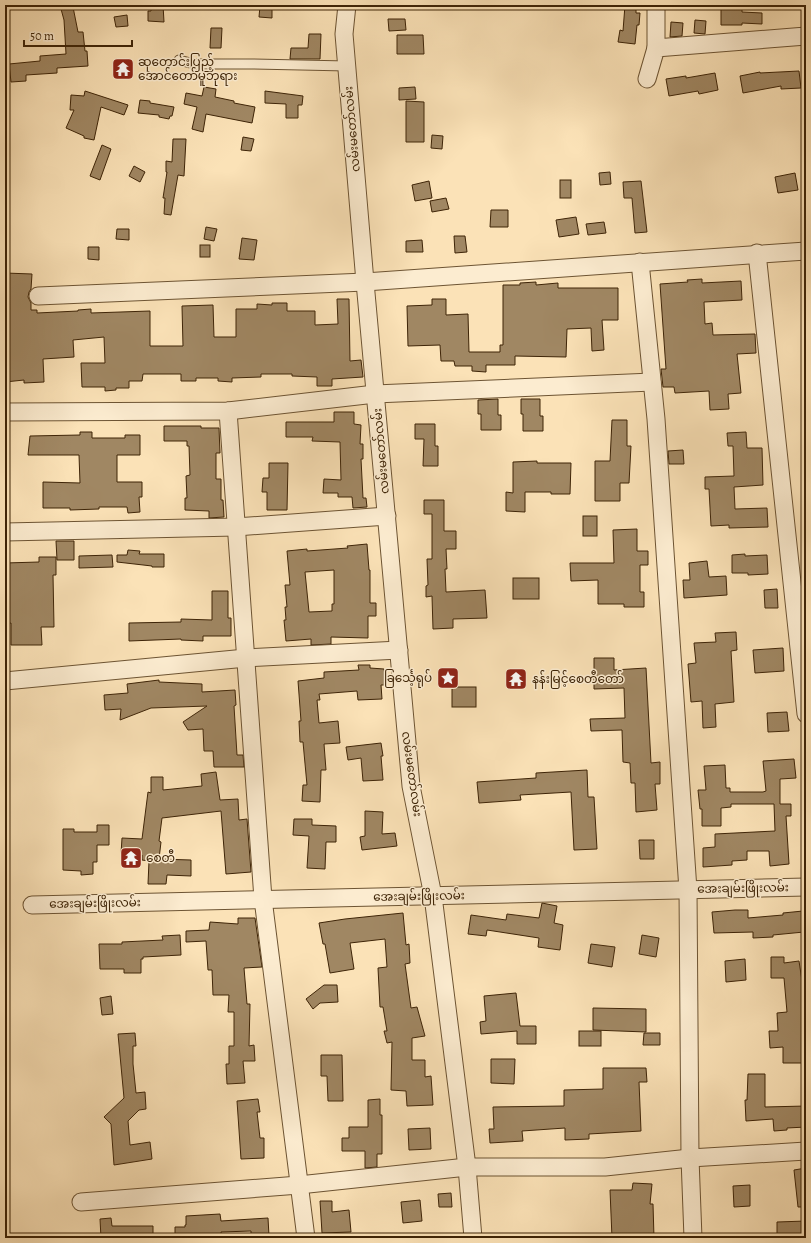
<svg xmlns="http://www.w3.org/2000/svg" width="811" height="1243" font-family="Alegreya,'Noto Sans Myanmar',serif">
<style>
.building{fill:#a08763;stroke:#3e2407;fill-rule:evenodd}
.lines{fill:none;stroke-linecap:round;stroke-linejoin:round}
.lane-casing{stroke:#6d5433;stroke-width:11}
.street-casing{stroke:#6d5433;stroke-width:19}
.lane{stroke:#fcecd0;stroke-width:9}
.street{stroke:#fcecd0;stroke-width:17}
.labels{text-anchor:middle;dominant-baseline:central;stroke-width:3;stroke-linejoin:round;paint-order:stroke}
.poi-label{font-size:12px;fill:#3e2407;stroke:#fcecd0;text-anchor:start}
.street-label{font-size:12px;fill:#3e2407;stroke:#fcecd0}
</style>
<rect width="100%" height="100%" fill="#fbe2b7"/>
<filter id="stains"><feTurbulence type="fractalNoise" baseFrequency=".005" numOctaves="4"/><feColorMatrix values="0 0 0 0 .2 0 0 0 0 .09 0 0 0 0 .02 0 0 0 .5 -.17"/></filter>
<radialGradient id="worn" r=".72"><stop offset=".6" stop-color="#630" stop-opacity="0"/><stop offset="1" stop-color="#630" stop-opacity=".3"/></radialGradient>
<!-- building -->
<g class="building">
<polygon points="151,5 163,5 164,22 148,21 148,11 151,11"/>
<polygon points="625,5 636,5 636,13 640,13 639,25 637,25 635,44 618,42 620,30 623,31"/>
<polygon points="260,6 272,7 272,18 259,17"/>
<polygon points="73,7 78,32 83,32 85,51 87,51 88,66 57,68 57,73 26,75 26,81 11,82 9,64 40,61 40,56 66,54 64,20 61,9"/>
<polygon points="721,8 742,8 742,12 762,13 762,24 742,23 742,25 721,25"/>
<polygon points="127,15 128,26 116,27 114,17"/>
<polygon points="388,19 405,19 406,30 389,31"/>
<polygon points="695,20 706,21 705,34 694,33"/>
<polygon points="671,22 683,23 682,36 670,37"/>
<polygon points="211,28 222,28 221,48 210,48"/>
<polygon points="309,34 321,34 320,59 290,59 291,48 308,48"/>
<polygon points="397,35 423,35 424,54 397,54"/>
<polygon points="799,71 801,88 781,89 781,86 743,93 740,76 760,72 760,73"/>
<polygon points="715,73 718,90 699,94 698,91 669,96 666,79 686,76 686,78"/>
<polygon points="204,87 216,89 215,97 234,101 234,103 255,107 252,123 206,114 203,132 192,129 197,107 184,104 186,93 202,96"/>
<polygon points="415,87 416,99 399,100 399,88"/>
<polygon points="85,91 128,105 124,115 101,107 94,140 84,138 84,136 66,128 74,110 70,110 71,95 84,96"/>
<polygon points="265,91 303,96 302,105 298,105 298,118 286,118 286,104 265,103"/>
<polygon points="140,100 150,101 150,103 174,107 172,116 170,116 169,119 159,117 159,115 138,113"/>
<polygon points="406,101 424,102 424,142 406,142"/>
<polygon points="432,135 443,136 442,149 431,148"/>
<polygon points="243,137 254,139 251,151 241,150"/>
<polygon points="173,139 186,139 184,176 178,175 171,215 164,214 165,198 163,198 167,172 166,172 166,161 172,162"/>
<polygon points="102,145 111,149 100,180 90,176"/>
<polygon points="134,166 145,172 140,182 129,176"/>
<polygon points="610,172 611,184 600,185 599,173"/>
<polygon points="795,173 798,190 778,193 775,177"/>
<rect x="560" y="180" width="11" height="18"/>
<polygon points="429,181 432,198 415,201 412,185"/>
<polygon points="641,181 647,232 635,233 632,198 624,198 623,182"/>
<polygon points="446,198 449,209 432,212 430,201"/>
<polygon points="491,210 508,210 508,227 490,227"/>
<polygon points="576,217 579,234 559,237 556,220"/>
<polygon points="604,222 606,233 588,235 586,224"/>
<polygon points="206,227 217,229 214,241 204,239"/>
<polygon points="117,229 129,229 129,240 116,239"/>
<polygon points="454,236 465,236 467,252 455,253"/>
<polygon points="242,238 257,240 254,260 239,259"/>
<polygon points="422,240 423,252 406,252 406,241"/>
<rect x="200" y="245" width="10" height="12"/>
<polygon points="88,247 99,247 99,260 88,259"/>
<polygon points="5,273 32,274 31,289 29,292 28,297 31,303 31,310 37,310 37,313 78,311 78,310 91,309 91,313 150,311 150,346 183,346 182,306 213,305 214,337 236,337 236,309 257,309 257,304 272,305 272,303 287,303 287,311 315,311 315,325 338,324 337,299 349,299 350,361 361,360 363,377 332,379 332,386 317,386 317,377 292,376 292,374 261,374 261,377 232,378 232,382 218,381 218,378 196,378 196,381 181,381 181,374 143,374 142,381 129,381 129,388 116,388 116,390 105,391 105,387 82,387 81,363 105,363 104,337 73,340 74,357 43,359 44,382 24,383 24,380 5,382"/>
<polygon points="702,279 702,283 741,281 742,300 704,302 705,324 712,323 713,335 755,334 756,353 737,354 741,393 728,394 729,409 710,410 709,391 675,393 674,387 663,387 661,369 666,369 660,284 688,282 687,280"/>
<polygon points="536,282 536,285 558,283 558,288 618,288 618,320 602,320 604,350 592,351 591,328 567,329 566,357 515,356 515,365 486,365 486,372 472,371 472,366 455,366 454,361 441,361 440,345 408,346 407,306 432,305 432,299 446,299 446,315 468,314 469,352 500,352 500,345 503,345 503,285 520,285 520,283"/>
<polygon points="498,399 498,415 501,415 501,430 481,430 481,414 478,414 478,400"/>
<polygon points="521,399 540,399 540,416 543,416 543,431 523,431 523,414 521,414"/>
<polygon points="334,412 354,412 354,424 361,425 360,444 363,444 363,459 361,459 363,498 366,498 367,507 353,508 352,497 338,497 338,493 323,493 324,479 341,480 340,442 312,441 313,437 286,437 286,422 334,422"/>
<polygon points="612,420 627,420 627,446 631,446 629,483 620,483 620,501 595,501 595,461 610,461"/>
<polygon points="415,424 435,424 435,446 438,446 438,466 423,466 424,439 415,439"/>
<polygon points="164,426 201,426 201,428 219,428 220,453 216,453 216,479 221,479 221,500 223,500 224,517 209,518 209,511 185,510 185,498 187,498 186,476 190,475 189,446 187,446 187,441 164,441"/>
<polygon points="80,432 92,432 92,438 125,438 125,435 140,435 140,455 117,455 117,482 142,482 142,497 139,497 140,512 128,513 127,507 99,507 99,509 70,510 70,508 43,508 43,482 80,483 79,455 28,455 30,436 80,435"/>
<polygon points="746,432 747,448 762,448 763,485 734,487 735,509 767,508 768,527 729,528 729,525 711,526 709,489 705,489 705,477 734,476 733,446 728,446 727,433"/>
<polygon points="683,450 684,464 669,464 668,451"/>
<polygon points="537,461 537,463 571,463 570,494 551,494 551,492 525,492 525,512 506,511 506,492 513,493 513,462"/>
<polygon points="269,463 288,463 287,510 267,510 267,492 262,492 263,478 269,478"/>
<polygon points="424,500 444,500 444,531 456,531 456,549 446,549 447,569 445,569 446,592 485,590 487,618 453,619 453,628 433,629 432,596 426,597 426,586 428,585 427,559 432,559 432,514 424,514"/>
<rect x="583" y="516" width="14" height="20"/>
<polygon points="637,529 637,551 648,551 648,565 640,565 640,592 644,592 644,607 624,607 624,604 598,604 598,580 571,581 570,563 614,563 613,530"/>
<polygon points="56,541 74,541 74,560 57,560"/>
<path d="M367,544L369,570H370V603H376V616H368V638L331,637V644L311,645V639L286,641L284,620H286L285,607H287L285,585H290L287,551L307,549V551L348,548L347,546ZM334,570V604H332V611L309,612L305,572Z"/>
<polygon points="128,550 140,551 139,554 164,554 164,567 152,567 152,566 117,562 117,555 127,555"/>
<polygon points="745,554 745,556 767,555 768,574 748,575 748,573 732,573 732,555"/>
<polygon points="112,555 113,567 79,568 79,556"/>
<polygon points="39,557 56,557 56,575 53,575 54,627 41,627 42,645 11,645 11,623 6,624 5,563 39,562"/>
<polygon points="707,561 709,577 726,576 727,595 684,598 683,580 690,580 689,563"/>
<rect x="513" y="578" width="26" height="21"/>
<polygon points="777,589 778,608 765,608 764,590"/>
<polygon points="212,591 228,591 228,618 231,618 231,636 203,636 203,641 181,640 181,639 129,641 129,623 181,622 181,619 212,620"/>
<polygon points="736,632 737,650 731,651 734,702 715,704 716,727 703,728 702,701 691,702 688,664 696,663 694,643 716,642 715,633"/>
<polygon points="783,648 784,671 755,673 753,650"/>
<polygon points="594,658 614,658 614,670 646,668 651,763 660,762 660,784 655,784 657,810 636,812 635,783 631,783 630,763 623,762 622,730 591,731 590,719 625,718 624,688 594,689"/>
<polygon points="358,665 370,665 370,668 384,669 384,685 381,685 382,699 358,700 357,691 319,694 320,700 317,700 319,723 338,721 340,743 324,744 326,770 321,770 320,802 302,801 303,785 307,785 303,742 300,742 299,721 301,721 298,681 324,678 324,672 359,670"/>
<polygon points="159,680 159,682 202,684 202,692 235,690 236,705 234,706 237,755 243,755 244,767 214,767 213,751 204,751 203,729 188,730 183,722 207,706 151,708 120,720 121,709 105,710 104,695 128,693 127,684"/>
<rect x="452" y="687" width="24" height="20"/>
<polygon points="787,712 789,731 768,732 767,713"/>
<polygon points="381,743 383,756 381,756 383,780 363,781 361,758 348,760 346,747"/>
<polygon points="794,759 796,778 780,779 780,804 791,804 791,816 786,816 789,864 770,866 769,851 747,851 747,860 732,861 732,865 703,867 703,848 715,847 715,834 775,831 774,804 731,804 731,807 721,808 721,826 702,826 702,809 700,809 698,790 706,790 704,766 725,765 726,788 730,788 730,792 763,792 766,791 763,761"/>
<polygon points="587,770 588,797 594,797 597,849 574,850 571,792 520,795 521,800 479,803 477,782 536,778 536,773"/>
<polygon points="216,772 220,800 238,799 239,820 247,819 251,872 226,874 221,811 162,818 159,841 161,842 159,859 191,860 191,876 167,875 166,884 148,884 149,861 142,860 142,855 121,854 122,838 142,839 148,792 151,793 151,777 163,777 163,790 202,786 201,774"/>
<polygon points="365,811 383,812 382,834 395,833 397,846 362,850 360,837 365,836"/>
<polygon points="294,819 312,819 312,825 336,826 336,842 326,842 325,869 307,868 309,836 293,835"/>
<polygon points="97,825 109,825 109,845 97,845 97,862 93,862 93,874 81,875 81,871 63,870 63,829 74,829 74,832 97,832"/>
<polygon points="639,840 654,840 654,859 640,859"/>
<polygon points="542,903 557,906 554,923 563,925 560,950 538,947 539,938 487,930 486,936 468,934 471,915 506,920 507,914 539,918"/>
<polygon points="735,910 748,910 748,918 783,915 783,913 803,911 804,932 773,935 773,937 753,938 753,932 714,933 712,912"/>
<polygon points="403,913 406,945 409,944 410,963 405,964 411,1008 417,1007 425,1036 412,1038 412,1060 425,1060 425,1077 431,1076 433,1105 407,1106 406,1091 391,1090 392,1042 387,1043 384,1031 387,1031 383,1007 380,1007 378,968 387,967 385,939 350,943 354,969 330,973 325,944 323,944 319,923 345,919"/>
<polygon points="238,918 255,918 262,967 244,968 247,1004 250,1004 249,1046 254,1045 255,1061 243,1061 245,1083 227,1084 226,1064 229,1064 229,1046 234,1046 234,1012 228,1012 229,995 213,995 212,970 208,970 206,941 186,942 186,931 209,930 210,922 238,924"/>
<polygon points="180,935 181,955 143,957 143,959 141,959 141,973 124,973 124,969 100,969 99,944 122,944 122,942 163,940 162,936"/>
<polygon points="642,935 659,938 656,957 639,954"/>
<polygon points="591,944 615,947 612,967 588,963"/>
<polygon points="771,957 784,957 784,963 799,961 802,981 806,981 806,1063 783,1063 783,1047 770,1048 769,1031 778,1031 777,1013 787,1012 784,978 771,978"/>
<polygon points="745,959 746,980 726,982 725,961"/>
<polygon points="324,985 337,985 338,1002 320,1003 313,1009 306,999"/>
<polygon points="516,993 520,1026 536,1026 536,1044 517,1044 517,1031 481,1034 480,1022 486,1021 484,996"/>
<polygon points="111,996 113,1014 102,1015 100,998"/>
<polygon points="593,1008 646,1009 646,1032 593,1030"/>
<rect x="579" y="1031" width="22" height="15"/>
<polygon points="135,1033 136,1046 133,1046 133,1064 136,1093 145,1092 146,1109 139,1110 128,1121 130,1145 150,1142 152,1159 114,1165 111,1124 104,1117 124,1098 118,1034"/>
<polygon points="644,1033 660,1033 660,1045 643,1045"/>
<polygon points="321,1055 342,1055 343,1101 328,1101 327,1076 321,1076"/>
<polygon points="491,1059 515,1059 514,1084 491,1083"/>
<polygon points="603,1068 646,1068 647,1082 639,1082 641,1131 589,1134 589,1139 565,1140 565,1128 522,1131 523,1141 490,1143 489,1129 494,1129 493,1107 564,1106 564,1090 603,1089"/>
<polygon points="748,1074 765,1074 765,1107 806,1106 806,1127 787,1128 787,1130 774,1131 773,1119 746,1121 745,1100 747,1100"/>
<polygon points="258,1099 260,1112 257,1112 260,1138 264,1138 264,1158 241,1159 237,1101"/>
<polygon points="380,1099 380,1115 382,1115 382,1154 377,1154 377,1167 365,1168 365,1151 342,1151 342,1138 349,1138 349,1127 368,1127 368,1100"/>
<polygon points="430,1128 431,1149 409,1150 408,1129"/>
<polygon points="806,1168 806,1207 798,1207 794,1170"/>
<polygon points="633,1183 652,1184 650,1204 653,1204 654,1238 612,1238 610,1190 632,1190"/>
<polygon points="750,1185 750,1206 734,1207 733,1186"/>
<polygon points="451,1193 452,1207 439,1207 438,1194"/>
<polygon points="420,1200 422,1221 403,1223 401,1202"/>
<polygon points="320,1201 332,1201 332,1212 349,1210 351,1232 322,1233"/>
<polygon points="220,1214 221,1221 268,1218 269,1236 251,1237 251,1231 221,1232 222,1238 175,1238 175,1227 185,1227 185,1225 186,1225 186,1216"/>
<polygon points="111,1218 112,1226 153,1226 153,1238 101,1238 100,1219"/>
<polygon points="806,1221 806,1238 777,1238 777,1222"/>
</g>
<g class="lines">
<!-- lane casing -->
<g class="lane-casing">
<polyline id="lane" points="179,60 194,64 250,64 347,66"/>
</g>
<!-- street casing -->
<g class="street-casing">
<g id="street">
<polyline points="347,5 344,34 365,282 411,786 433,896 467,1167 473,1238"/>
<polyline points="656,5 656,48"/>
<polyline points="647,79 656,48 806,36"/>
<polyline points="757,253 806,714"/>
<polyline points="640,262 656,419 688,890 690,1158 693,1238"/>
<polyline points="38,296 365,282 806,251"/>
<polyline points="228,411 263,899 306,1238"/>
<polyline points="5,412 228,411 375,394 652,382"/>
<polyline points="5,532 236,527 387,516"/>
<polyline points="5,681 246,658 399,650"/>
<polyline points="32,905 806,887"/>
<polyline points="81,1202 299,1185 467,1167 605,1167 690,1158 806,1151"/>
</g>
</g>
<!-- lane -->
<use href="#lane" class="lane"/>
<!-- street -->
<use href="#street" class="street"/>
</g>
<!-- icons -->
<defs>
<g id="temple-square" transform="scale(1.15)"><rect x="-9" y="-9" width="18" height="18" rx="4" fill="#8f2418" stroke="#fcecd0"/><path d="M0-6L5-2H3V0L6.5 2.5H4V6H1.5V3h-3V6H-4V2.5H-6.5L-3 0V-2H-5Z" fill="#fff"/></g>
<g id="sight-square" transform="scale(1.15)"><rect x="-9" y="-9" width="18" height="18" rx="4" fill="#8f2418" stroke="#fcecd0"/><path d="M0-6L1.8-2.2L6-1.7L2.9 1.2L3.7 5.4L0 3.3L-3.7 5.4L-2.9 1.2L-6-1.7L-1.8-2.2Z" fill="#fff"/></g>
</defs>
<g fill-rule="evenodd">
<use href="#temple-square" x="123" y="69"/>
<use href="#sight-square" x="448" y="678"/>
<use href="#temple-square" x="516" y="679"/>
<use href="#temple-square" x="131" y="858"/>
</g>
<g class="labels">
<!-- poi labels -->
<g class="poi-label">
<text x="138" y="62">ဆုတောင်းပြည့်<tspan x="138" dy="14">အောင်တော်မူဘုရား</tspan></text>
<text x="432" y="678" text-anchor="end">ခြင်္သေ့ရုပ်</text>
<text x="532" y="679">နန်းမြင့်စေတီတော်</text>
<text x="146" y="858">စေတီ</text>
</g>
<!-- street labels -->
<g class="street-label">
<text transform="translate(352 129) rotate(-95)">လမ်းမတော်လမ်း</text>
<text transform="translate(381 451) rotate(-95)">လမ်းမတော်လမ်း</text>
<text transform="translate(412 774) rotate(82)">လမ်းမတော်လမ်း</text>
<text transform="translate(743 888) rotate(-1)">အေးချမ်းဖြိုးလမ်း</text>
<text transform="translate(419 896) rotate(-1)">အေးချမ်းဖြိုးလမ်း</text>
<text transform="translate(95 903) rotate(-1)">အေးချမ်းဖြိုးလမ်း</text>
</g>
</g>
<!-- margin -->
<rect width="811" height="1243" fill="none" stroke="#fbe2b7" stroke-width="20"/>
<rect x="6" y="6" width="799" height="1231" fill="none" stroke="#3e2407" stroke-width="2"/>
<rect x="10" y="10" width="791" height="1223" fill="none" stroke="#3e2407"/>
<!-- scale -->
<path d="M24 40v6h108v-6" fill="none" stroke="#3e2407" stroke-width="2"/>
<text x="30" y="40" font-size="12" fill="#3e2407" stroke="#fcecd0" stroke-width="3" paint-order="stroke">50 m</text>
<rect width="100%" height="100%" filter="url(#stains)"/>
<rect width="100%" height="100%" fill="url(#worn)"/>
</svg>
